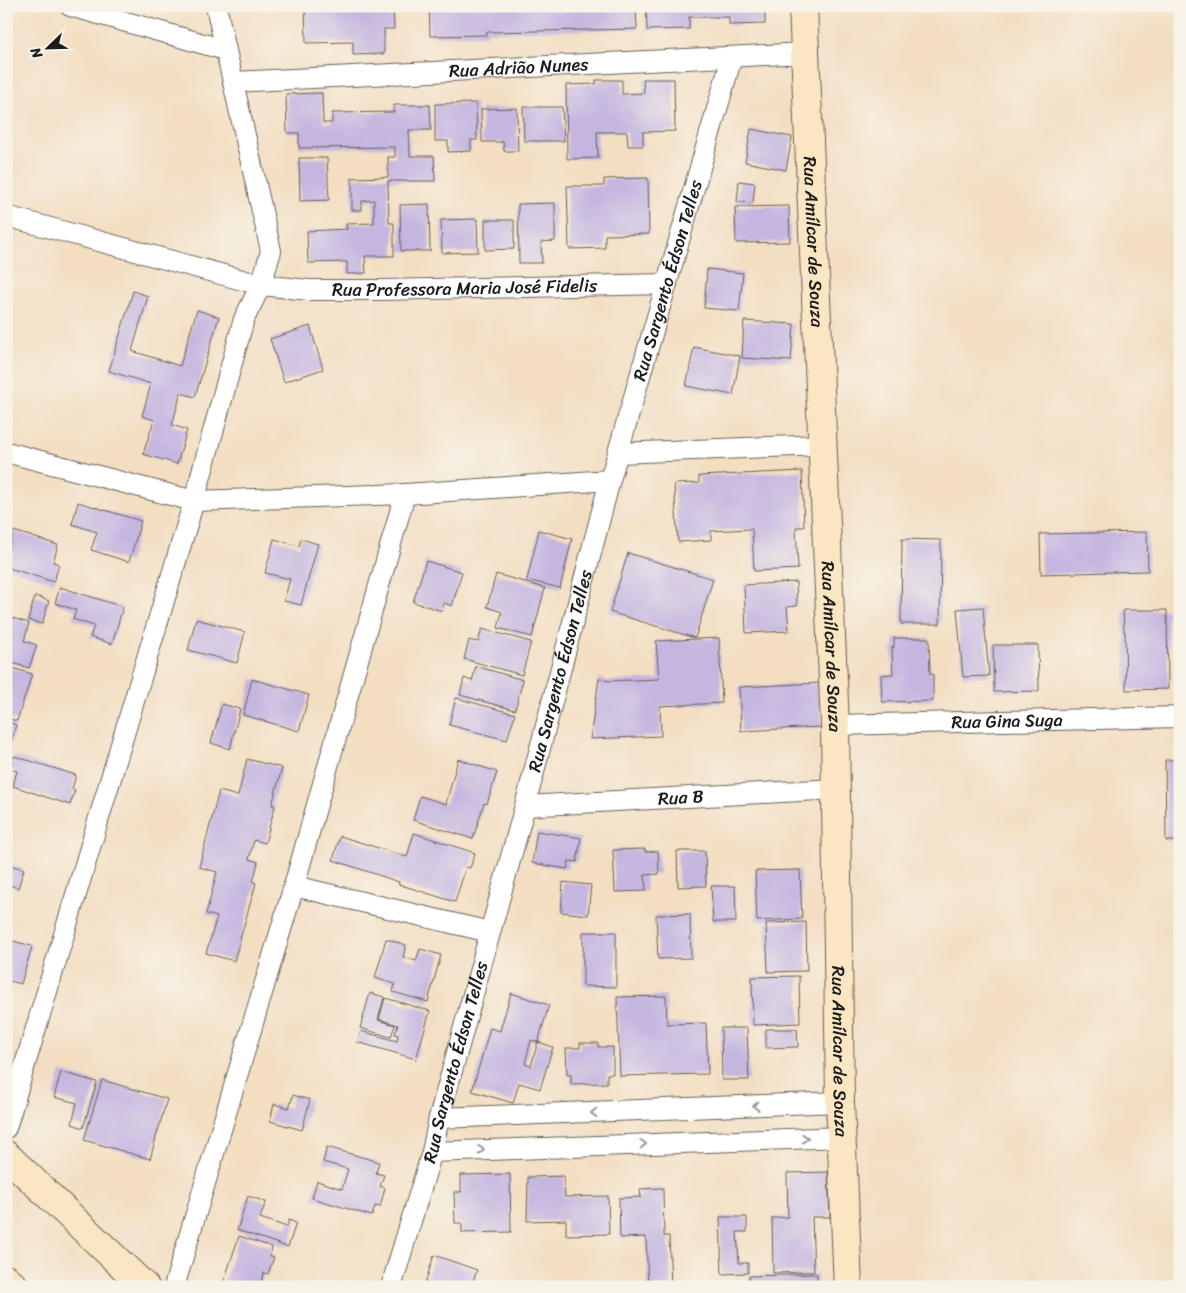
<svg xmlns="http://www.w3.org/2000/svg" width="1186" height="1293" font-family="Sriracha,sans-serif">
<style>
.building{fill:#c5b6e0}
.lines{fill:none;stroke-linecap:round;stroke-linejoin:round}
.street-casing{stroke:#676056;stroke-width:22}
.secondary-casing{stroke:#676056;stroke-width:30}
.street{stroke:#fff;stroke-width:20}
.secondary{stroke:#fbe6c3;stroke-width:28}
.oneway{stroke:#999}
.labels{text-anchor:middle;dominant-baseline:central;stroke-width:4;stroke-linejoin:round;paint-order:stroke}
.street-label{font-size:18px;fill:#1c1c1c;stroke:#f7f3e8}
</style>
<rect width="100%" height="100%" fill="#f7f3e8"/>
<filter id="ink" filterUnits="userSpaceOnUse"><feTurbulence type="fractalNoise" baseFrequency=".02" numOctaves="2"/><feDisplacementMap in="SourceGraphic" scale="10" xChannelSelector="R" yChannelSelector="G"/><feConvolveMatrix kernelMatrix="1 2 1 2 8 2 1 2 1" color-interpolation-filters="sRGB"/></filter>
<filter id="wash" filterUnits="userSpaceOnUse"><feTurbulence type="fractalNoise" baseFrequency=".0096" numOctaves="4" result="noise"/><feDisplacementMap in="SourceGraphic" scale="20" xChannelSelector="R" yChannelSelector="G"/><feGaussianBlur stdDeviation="1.12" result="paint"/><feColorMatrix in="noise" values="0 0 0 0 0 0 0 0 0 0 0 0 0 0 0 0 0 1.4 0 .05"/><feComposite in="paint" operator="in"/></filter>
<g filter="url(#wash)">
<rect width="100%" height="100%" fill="#f3dec2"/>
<g id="blocks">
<!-- building -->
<g class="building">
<polygon points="305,6 393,6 394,29 384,29 384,54 353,55 353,42 306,43"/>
<polygon points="429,6 636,6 637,29 487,32 487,35 430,36"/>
<polygon points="646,6 765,6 765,24 729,25 729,17 689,17 689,29 647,30"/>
<polygon points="643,79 674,79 675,131 643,132 643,146 628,146 627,132 597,132 598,158 567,159 566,85 596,84 596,80 622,80 622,94 644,93"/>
<polygon points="322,93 323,123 332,123 332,113 394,112 394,105 430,105 431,130 409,130 410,156 434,156 435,181 388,181 389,223 394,223 394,256 365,256 366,273 347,274 347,262 308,263 307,231 347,229 346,224 374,223 374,200 362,201 362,210 352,210 352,178 388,177 388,157 395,157 395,147 299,148 299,133 287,133 286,94"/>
<polygon points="476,103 477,140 471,140 471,151 448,152 448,141 435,141 435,104"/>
<polygon points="523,107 562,107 564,141 524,141"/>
<polygon points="517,108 518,151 504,151 503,142 482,142 481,109"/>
<polygon points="751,129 792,137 786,170 745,162"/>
<polygon points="299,158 327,158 329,200 300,201"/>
<polygon points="648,178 649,234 605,235 605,248 569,249 567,186 604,186 604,179"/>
<polygon points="739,181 755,183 753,203 737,202"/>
<polygon points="555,203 555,241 541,242 542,263 519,263 518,204"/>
<polygon points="429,204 430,251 401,251 400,205"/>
<polygon points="789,206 790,242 736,243 735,207"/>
<polygon points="477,219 478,252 442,253 441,220"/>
<polygon points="485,220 514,220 514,249 485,250"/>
<polygon points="707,269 743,273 739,311 704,308"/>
<polygon points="133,291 148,296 132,351 180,366 197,310 219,317 195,397 181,393 172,425 187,430 177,464 143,454 154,420 142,416 151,384 109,371"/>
<polygon points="744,321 794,324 791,361 742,358"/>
<polygon points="310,326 323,369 284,382 270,339"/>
<polygon points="694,347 740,356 733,395 686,386"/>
<polygon points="802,471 804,527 796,527 798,569 754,571 752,529 711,531 711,540 678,542 674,484 699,483 699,476"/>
<polygon points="78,502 141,521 129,562 91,550 97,532 72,524"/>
<polygon points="539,530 572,539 560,588 527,580"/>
<polygon points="14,531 58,545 53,562 59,564 54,582 6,567 6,548 9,549"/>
<polygon points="1147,532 1148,571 1041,574 1040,534"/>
<polygon points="274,539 299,546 301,539 318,544 301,605 284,601 290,579 265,573"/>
<polygon points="902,539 941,540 940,624 901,624"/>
<polygon points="628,553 713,579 695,638 610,612"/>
<polygon points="426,561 462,572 452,606 444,603 442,611 413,602"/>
<polygon points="496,574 545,588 532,637 498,628 502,612 487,607"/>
<polygon points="796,582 797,606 787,607 789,631 746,633 744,585"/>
<polygon points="60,587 123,607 112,644 90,637 94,626 73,619 76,610 55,603"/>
<polygon points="35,596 49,601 42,624 28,620"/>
<polygon points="983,607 989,676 963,677 957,609"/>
<polygon points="1123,610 1167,610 1168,689 1126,690 1125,632 1124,632"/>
<polygon points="6,616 29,623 24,641 37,645 29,668 9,662 10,659 6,657"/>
<polygon points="196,619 245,632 237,663 188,650"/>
<polygon points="482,629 531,642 522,675 464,659 469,640 478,642"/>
<polygon points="719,638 722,703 660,706 661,736 590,739 599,678 608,681 659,679 656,641"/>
<polygon points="894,638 929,638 930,674 933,674 933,701 882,702 881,675 893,674 892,647 894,648"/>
<polygon points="993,645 1038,645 1039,691 994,692"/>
<polygon points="6,666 32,674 17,721 6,718"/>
<polygon points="476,666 523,680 515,710 460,695 464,678 472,681"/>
<polygon points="252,679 309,695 299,731 243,715"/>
<polygon points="820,683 822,727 741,731 739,687"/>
<polygon points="456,698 515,714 507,740 449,725"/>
<polygon points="222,704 240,709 230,749 211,743"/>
<polygon points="6,721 16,725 7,756 6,756"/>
<polygon points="14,756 76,775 72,789 75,790 70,805 13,786 17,771 10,769"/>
<polygon points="247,759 282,768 272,805 275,806 265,843 254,840 249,859 258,862 253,882 256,883 234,961 206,953 217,917 206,914 217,872 199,867 219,791 238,796"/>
<polygon points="458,759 497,772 487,804 484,803 473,839 413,820 420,796 446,804"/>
<polygon points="1165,760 1180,760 1180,841 1166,841"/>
<polygon points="537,831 581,838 577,862 569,861 567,869 532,863"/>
<polygon points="414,833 475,853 470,868 466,867 455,902 398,884 399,882 333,860 340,836 407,857"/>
<polygon points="645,849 645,852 658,851 659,874 645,875 646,891 615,892 613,850"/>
<polygon points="677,851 705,851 706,886 678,887"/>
<polygon points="6,864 24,869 18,888 6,884"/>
<polygon points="800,870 802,919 757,921 755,871"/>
<polygon points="563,882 591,885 588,915 561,912"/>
<polygon points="711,886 735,886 736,922 713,922"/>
<polygon points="690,914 691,958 658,959 656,915"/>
<polygon points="806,922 807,971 768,972 766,923"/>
<polygon points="583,932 616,932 616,987 583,986"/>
<polygon points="6,939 32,946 21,984 6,980"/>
<polygon points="386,939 406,945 403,957 416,961 420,949 441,955 428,1002 393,992 395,984 375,978"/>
<polygon points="799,976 800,1023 753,1025 752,977"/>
<polygon points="370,993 384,997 378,1020 395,1025 391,1037 360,1028"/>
<polygon points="511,993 549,1005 538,1042 531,1040 525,1064 531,1066 538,1042 553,1047 540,1089 519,1083 513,1103 472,1091 490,1028 500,1031"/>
<polygon points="666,996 667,1024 706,1023 708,1074 620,1076 617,997"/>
<polygon points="385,998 430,1011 416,1059 357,1042 361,1031 397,1041 398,1035 395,1034 398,1025 379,1019"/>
<polygon points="721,1028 747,1028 749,1080 722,1080"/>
<polygon points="766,1029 797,1029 798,1047 766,1048"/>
<polygon points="580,1043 598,1043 598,1047 613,1047 613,1074 607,1074 607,1083 571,1084 571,1075 567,1075 566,1048 580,1048"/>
<polygon points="61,1072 97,1082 83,1128 72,1124 77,1103 54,1097"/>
<polygon points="102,1080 167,1099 150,1159 84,1140"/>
<polygon points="293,1095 310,1100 302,1130 270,1121 274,1104 289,1108"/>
<polygon points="327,1147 379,1162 376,1173 384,1175 380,1186 385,1188 380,1207 375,1206 372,1216 312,1198 317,1181 342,1189 348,1169 323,1162"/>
<polygon points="828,1172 830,1217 812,1217 814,1272 773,1273 772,1218 788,1217 787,1173"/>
<polygon points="510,1174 511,1232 462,1233 462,1223 455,1223 454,1192 461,1192 461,1175"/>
<polygon points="564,1176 565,1197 608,1196 609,1234 566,1235 566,1220 527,1221 528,1177"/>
<polygon points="663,1188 664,1236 669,1236 671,1287 648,1287 646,1237 620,1238 619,1198 641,1197 640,1189"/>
<polygon points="248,1196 266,1202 260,1218 287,1227 289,1220 296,1223 288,1247 237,1230"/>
<polygon points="720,1217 747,1217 747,1232 737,1232 739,1263 748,1263 748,1273 722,1274"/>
<polygon points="239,1236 272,1247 270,1256 274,1257 268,1274 264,1273 259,1287 222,1287"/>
<polygon points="434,1255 477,1270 471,1287 424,1287"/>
<polygon points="817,1274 817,1287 749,1287 749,1276"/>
</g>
</g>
</g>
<g filter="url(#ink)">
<use href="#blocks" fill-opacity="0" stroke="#676056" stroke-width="1"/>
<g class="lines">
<!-- street casing -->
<g class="street-casing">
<g id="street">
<polyline points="70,6 225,50"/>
<path id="s1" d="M233,82L806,53"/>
<path id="s2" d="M6,216L261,285L309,290H381L667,284"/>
<polyline points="6,452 194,501 405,494 610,480"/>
<polyline points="618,453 823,445"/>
<path id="s3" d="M835,725L1180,717"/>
<path id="s4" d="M525,806L836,789"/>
<polyline points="294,886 490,932"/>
<polyline points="439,1118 840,1102"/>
<polyline points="6,1128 194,501 244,319 261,285 271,251 216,6"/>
<polyline points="432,1152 842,1137"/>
<polyline points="174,1287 294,886 405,494"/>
<path id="s5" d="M391,1287L432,1152L439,1118L525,806L610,480L732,57"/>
</g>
</g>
<!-- secondary casing -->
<g class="secondary-casing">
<g id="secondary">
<path id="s6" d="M803,6L835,725L840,1102L848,1287"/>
<polyline points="6,1155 145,1287"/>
<polyline points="6,1279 15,1287"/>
</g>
</g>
<!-- street -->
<use href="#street" class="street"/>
<!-- secondary -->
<use href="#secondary" class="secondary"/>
</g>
<!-- one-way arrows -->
<defs><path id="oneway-chevron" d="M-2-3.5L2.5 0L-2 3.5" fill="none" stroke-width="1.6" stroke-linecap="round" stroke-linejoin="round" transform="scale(1.25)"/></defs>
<g class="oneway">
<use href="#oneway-chevron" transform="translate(756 1106) rotate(177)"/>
<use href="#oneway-chevron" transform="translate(594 1113) rotate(178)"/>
<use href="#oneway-chevron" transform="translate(805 1138) rotate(-2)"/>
<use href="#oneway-chevron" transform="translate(643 1144) rotate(-2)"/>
<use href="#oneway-chevron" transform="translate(481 1150) rotate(-2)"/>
</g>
</g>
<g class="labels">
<!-- street labels -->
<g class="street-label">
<text stroke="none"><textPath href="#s1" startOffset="286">Rua Adrião Nunes</textPath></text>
<text stroke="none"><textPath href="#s6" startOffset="236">Rua Amílcar de Souza</textPath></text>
<text stroke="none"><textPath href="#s5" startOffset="1044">Rua Sargento Édson Telles</textPath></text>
<text stroke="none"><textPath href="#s2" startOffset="468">Rua Professora Maria José Fidelis</textPath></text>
<text stroke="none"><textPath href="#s6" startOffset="641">Rua Amílcar de Souza</textPath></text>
<text stroke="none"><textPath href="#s5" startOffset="639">Rua Sargento Édson Telles</textPath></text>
<text stroke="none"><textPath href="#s3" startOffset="172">Rua Gina Suga</textPath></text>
<text stroke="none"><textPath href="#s4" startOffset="156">Rua B</textPath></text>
<text stroke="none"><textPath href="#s6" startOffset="1046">Rua Amílcar de Souza</textPath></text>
<text stroke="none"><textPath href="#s5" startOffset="234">Rua Sargento Édson Telles</textPath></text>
</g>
</g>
<!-- margin -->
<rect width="1186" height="1293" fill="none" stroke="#f7f3e8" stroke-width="25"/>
<!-- north arrow -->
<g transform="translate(48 48) rotate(247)" stroke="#f7f3e8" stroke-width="4" paint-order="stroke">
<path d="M0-4L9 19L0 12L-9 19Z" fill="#1c1c1c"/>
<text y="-8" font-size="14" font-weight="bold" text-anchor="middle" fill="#1c1c1c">N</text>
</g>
</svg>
